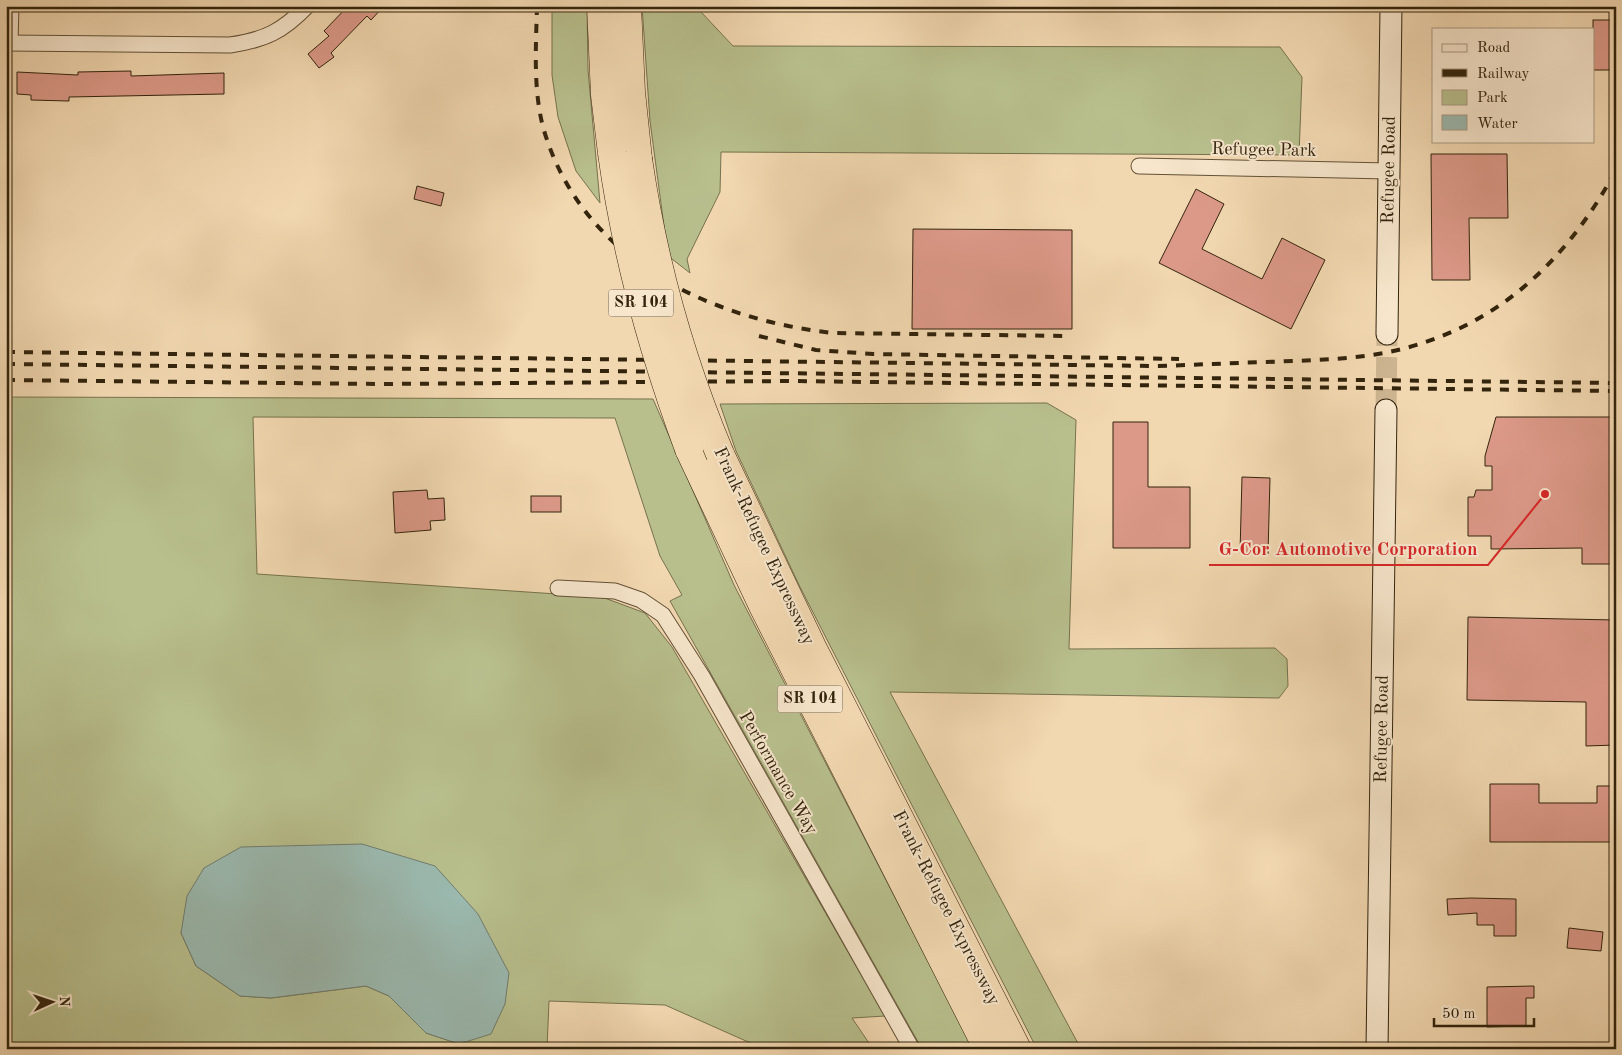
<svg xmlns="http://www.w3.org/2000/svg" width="1622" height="1055" font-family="'Old Standard TT',serif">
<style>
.green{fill:#b8bf8d;stroke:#76724d;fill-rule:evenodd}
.water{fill:#9bb9af;stroke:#717d6e}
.building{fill:#dc9988;stroke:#33240d}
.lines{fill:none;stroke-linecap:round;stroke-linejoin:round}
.secondary-tunnel{stroke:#ccb490;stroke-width:21;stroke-dasharray:21 11;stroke-linecap:butt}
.street-casing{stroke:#635136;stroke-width:17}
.secondary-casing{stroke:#33240d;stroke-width:23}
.highway-casing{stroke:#33240d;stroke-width:29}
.street{stroke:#f7e6cc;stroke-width:15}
.secondary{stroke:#f7e6cc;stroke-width:21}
.highway{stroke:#f2d8b1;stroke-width:28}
.rail{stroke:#33240d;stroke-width:4;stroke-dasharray:9 9;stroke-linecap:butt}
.highway-bridge-casing{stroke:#33240d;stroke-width:29;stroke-linecap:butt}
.highway-bridge{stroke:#f2d8b1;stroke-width:28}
.labels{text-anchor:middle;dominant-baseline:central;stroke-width:4;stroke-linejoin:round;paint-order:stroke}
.shield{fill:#f7e6cc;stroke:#6e5e46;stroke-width:1}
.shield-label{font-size:16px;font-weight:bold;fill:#33240d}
.street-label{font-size:18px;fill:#33240d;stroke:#f7e6cc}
.leader{fill:none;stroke:#d62828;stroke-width:2}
.callout-dot{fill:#d62828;stroke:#f7e6cc;stroke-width:2}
.callout-label{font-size:19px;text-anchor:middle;font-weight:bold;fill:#d62828;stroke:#f7e6cc;stroke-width:4;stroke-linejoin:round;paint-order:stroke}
</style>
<rect width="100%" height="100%" fill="#f2d8b1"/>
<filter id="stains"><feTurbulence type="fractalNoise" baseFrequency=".004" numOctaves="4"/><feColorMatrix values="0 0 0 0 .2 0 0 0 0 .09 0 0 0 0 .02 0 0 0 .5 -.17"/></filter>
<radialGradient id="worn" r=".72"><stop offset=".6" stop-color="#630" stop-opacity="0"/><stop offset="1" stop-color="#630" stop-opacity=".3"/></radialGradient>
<!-- green -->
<g class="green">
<polygon points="552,6 587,6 588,70 600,203 576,171 558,117 552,75"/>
<polygon points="642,6 701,6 701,12 733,46 1280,47 1302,77 1299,155 721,152 720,192 687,259 690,273 668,256 650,121"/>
<path d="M6,397L653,399L734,585L973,1049H922L670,601L682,595L660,556L615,418L253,417L257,574L602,597L645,613L672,647L885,1016L852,1018L873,1049H764L665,1005L549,1001L547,1049H6ZM204,868L459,1044L426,1033L389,996L366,986L271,998L240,996L196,966L181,933Z"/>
<polygon points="1047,403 1076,420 1069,649 1275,648 1287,659 1288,686 1279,698 890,692 1081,1049 1037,1049 800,587 736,451 720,404"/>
</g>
<!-- water -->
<polygon class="water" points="362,844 435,866 478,914 509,973 505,1004 491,1034 459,1044 426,1033 389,996 366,986 271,998 240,996 196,966 181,933 187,896 204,868 241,847"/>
<!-- building -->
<g class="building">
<polygon points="348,6 384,6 371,20 367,16 331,53 334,57 319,68 308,54 329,36 324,31"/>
<rect x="1593" y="20" width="23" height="50"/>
<polygon points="131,71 131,76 224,73 224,94 69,97 69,101 31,100 31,95 17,94 17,72 78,75 78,72"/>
<polygon points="1431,154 1507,154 1508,218 1469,218 1470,280 1432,280"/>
<polygon points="417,186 444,193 441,206 414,199"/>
<polygon points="1196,189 1224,204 1202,249 1262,279 1282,238 1325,260 1291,329 1159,263"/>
<polygon points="913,229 1072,230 1072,329 912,329"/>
<polygon points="1496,417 1616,417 1616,564 1582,564 1582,548 1491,549 1491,536 1468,536 1468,497 1474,497 1476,490 1492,490 1492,466 1485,466 1485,456"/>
<polygon points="1113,422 1148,422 1148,487 1190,487 1190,548 1113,548"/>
<polygon points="1242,477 1270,478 1268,554 1240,553"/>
<polygon points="427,490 428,499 444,498 445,520 430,521 431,530 395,533 393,492"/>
<rect x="531" y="496" width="30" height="16"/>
<polygon points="1468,617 1616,620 1616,745 1586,746 1586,702 1467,700"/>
<polygon points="1490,784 1539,784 1539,803 1597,803 1597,786 1616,786 1616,842 1490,842"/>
<polygon points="1471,898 1516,899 1516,936 1494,936 1494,925 1477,925 1477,913 1448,915 1447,899"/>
<polygon points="1569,928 1603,932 1601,951 1567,948"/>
<polygon points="1534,986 1534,998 1526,998 1526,1026 1487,1027 1487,987"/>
</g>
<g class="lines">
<!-- secondary-tunnel -->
<polyline class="secondary-tunnel" points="1386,410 1387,334"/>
<!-- street casing -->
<g class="street-casing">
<g id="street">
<path d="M6,43L230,45C265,40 283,31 307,6"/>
<polyline points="10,43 11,6"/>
<polyline points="1139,166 1389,171"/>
<polyline points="558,588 615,591 641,600 663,615 702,676 912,1049"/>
</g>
</g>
<!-- secondary casing -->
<g class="secondary-casing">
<g id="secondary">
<polyline points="1387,334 1391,6"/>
<polyline points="1377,1049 1386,410"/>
</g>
</g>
<!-- highway casing -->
<g class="highway-casing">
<g id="highway">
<polyline points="601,6 605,95 612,153"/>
<polyline points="627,6 631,92 638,159"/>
<polyline points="689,449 764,608 988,1049"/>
<polyline points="720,454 812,647 1017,1049"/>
</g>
</g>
<!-- street -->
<use href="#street" class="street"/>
<!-- secondary -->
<use href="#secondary" class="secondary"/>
<!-- highway -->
<use href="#highway" class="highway"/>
<!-- rail -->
<g class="rail">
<path d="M537,6C536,46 533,88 543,127C580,258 707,319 833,333L1070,336"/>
<polyline points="759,336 816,350 873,354 1179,359"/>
<path d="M6,352L1157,366C1194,365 1230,363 1267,362C1313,360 1361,360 1406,348C1503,322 1569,257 1616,170"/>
<polyline points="6,364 1616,383"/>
<polyline points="6,380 380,384 788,381 1616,391"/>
</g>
<!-- highway-bridge casing -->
<g class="highway-bridge-casing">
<g id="highway-bridge">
<path d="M612,153C626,255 653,352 689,449"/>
<path d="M638,159C653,261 680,359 720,454"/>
</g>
</g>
<!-- highway-bridge -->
<use href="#highway-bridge" class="highway-bridge"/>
</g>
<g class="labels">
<!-- shield labels -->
<g class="shield">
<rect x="608.5" y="289.5" width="65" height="27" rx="4"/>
<rect x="777.5" y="685.5" width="65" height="27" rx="4"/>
</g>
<g class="shield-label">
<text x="641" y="303">SR 104</text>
<text x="810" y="699">SR 104</text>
</g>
<!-- street labels -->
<g class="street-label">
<text transform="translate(1264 150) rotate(1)">Refugee Park</text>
<text transform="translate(1389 170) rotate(-89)">Refugee Road</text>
<text transform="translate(764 546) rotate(65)">Frank-Refugee Expressway</text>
<text transform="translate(1382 729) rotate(-89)">Refugee Road</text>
<text transform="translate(778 773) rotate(60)">Performance Way</text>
<text transform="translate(946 908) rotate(63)">Frank-Refugee Expressway</text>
</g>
</g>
<!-- callouts -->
<path class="leader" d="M1545 494L1488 565H1209"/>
<circle class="callout-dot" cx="1545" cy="494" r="5"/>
<g class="callout-label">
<text x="1348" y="555">G-Cor Automotive Corporation</text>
</g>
<!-- margin -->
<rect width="1622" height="1055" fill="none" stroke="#f2d8b1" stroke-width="25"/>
<rect x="8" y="8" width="1607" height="1040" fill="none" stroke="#33240d" stroke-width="2.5"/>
<rect x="12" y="12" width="1597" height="1030" fill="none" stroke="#33240d"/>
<!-- legend -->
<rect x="1432" y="28" width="162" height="115" fill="#f7e6cc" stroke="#a99880"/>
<rect x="1442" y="44" width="25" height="8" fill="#f7e6cc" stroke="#a99880"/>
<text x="1477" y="52" font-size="15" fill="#33240d">Road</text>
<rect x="1442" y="69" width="25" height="8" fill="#33240d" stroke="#a99880"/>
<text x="1477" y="78" font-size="15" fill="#33240d">Railway</text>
<rect x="1442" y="90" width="25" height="15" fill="#b8bf8d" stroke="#a99880"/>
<text x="1477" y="102" font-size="15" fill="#33240d">Park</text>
<rect x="1442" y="115" width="25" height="15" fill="#9bb9af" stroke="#a99880"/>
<text x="1477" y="128" font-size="15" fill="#33240d">Water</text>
<!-- north arrow -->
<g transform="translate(52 1002) rotate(87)" stroke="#f7e6cc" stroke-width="4" paint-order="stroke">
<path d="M0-4L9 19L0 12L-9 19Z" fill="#33240d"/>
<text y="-8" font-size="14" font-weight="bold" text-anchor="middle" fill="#33240d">N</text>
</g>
<!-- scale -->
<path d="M1434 1018v8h100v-8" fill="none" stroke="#33240d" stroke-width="2.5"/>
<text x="1442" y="1018" font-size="15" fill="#33240d" stroke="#f7e6cc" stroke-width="4" paint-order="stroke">50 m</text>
<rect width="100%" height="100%" filter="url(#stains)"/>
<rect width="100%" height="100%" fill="url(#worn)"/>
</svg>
